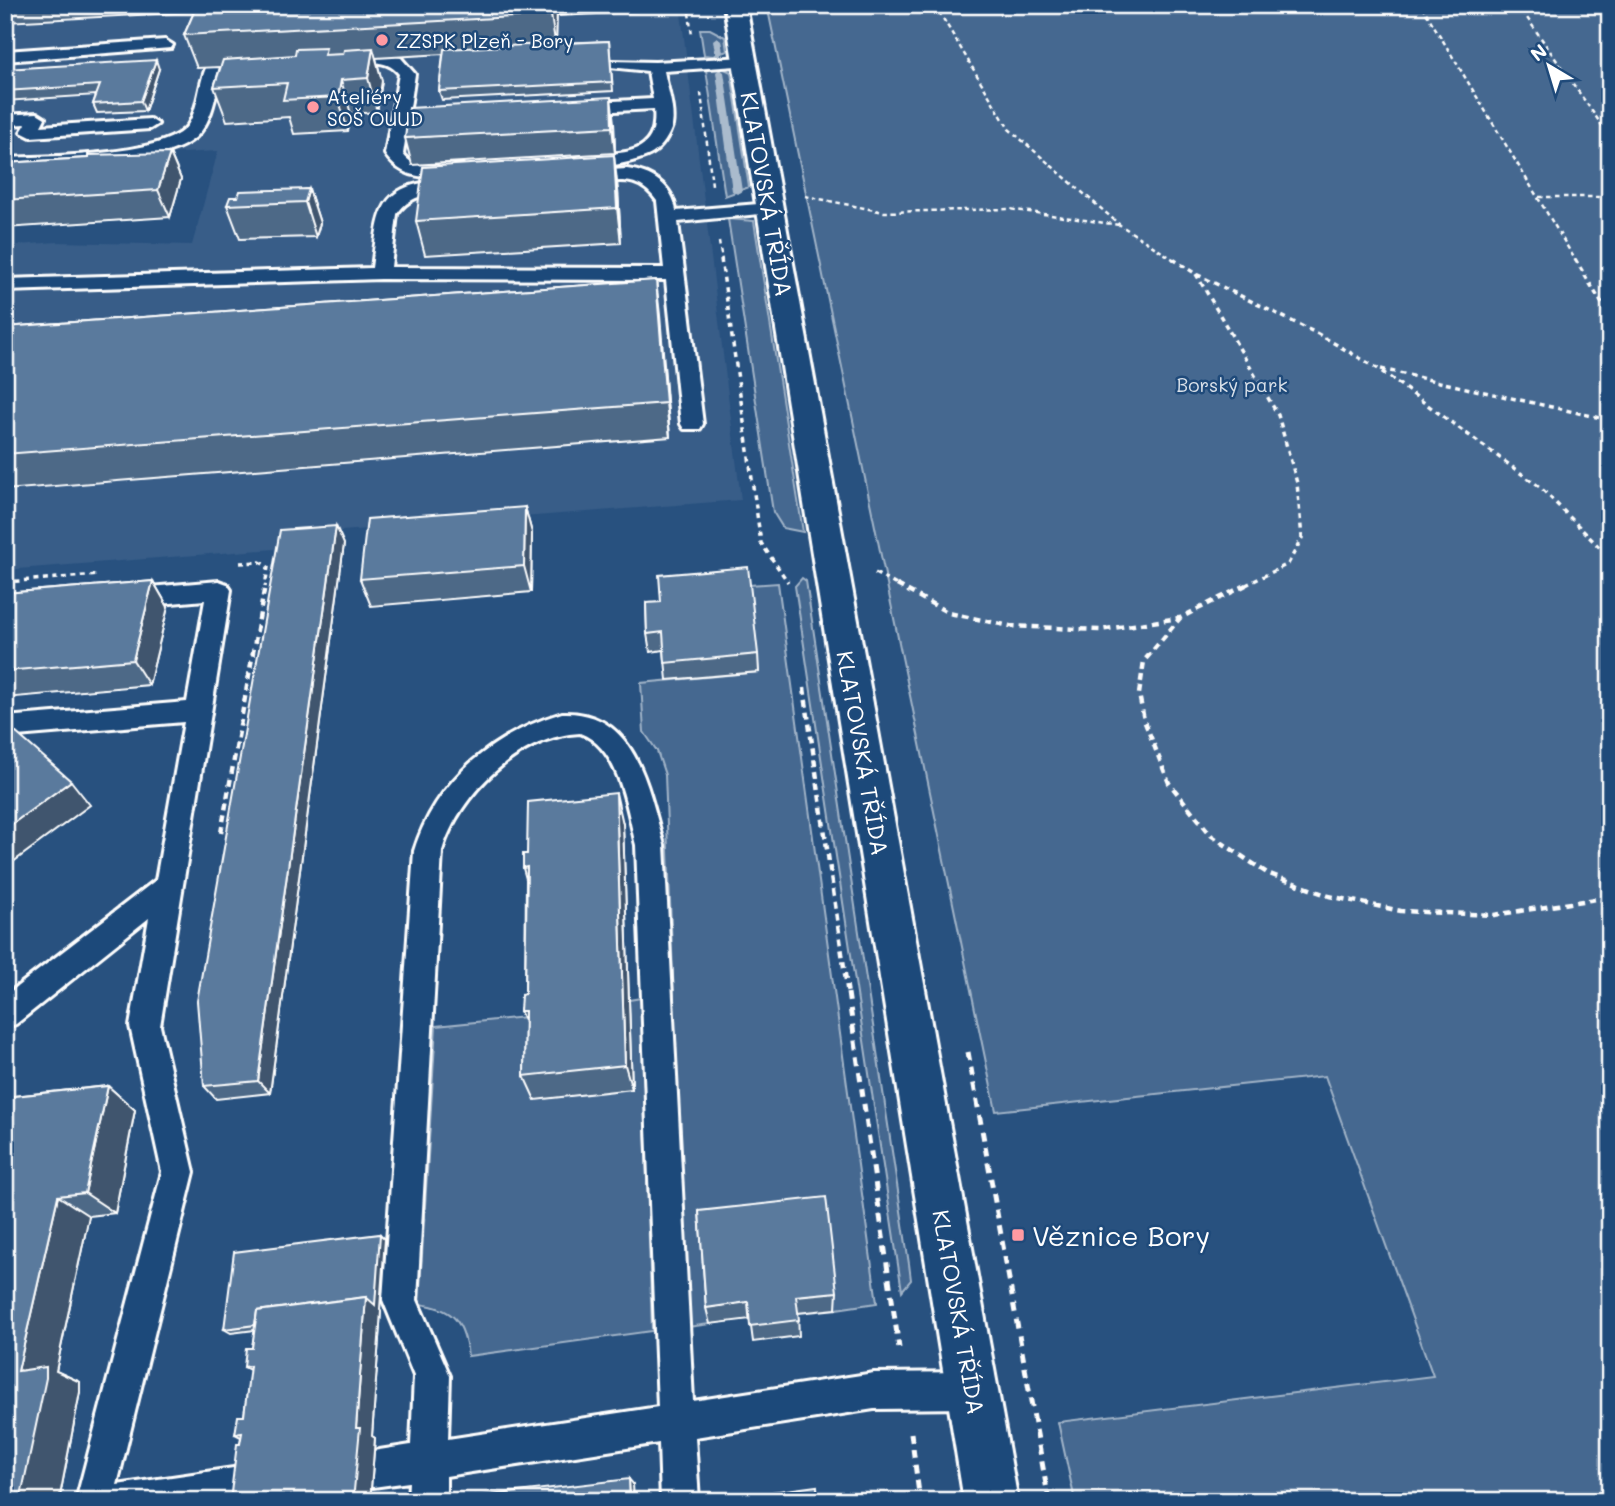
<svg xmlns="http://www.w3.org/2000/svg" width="1615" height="1506" font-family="Mali,sans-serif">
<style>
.built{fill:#375d88}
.green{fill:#446890;stroke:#a2b4c8;stroke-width:2}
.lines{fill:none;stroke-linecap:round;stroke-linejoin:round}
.stream{fill:#aabbcd;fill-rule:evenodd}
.lane-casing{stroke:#fff;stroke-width:6}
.secondary-casing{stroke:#fff;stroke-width:6}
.path-far3{stroke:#fff;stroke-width:2.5;stroke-dasharray:4.5 3.5;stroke-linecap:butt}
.path-far2{stroke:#fff;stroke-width:3.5;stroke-dasharray:5 4.5;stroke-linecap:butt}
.path-far1{stroke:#fff;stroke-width:4.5;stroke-dasharray:7 5;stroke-linecap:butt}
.path{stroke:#fff;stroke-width:5;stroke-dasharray:9 7;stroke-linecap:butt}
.lane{fill:#1f4a7a;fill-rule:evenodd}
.secondary{fill:#1f4a7a;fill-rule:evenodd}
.wall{fill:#4d6987;stroke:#fff;stroke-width:2}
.shaded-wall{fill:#3f556e;stroke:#fff;stroke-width:2}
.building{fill:#5a7a9d;stroke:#fff;stroke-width:2}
.poi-dot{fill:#ff9aa2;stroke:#1f4a7a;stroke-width:2.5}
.labels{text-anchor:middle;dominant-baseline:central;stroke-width:5;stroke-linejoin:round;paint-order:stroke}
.far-poi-label{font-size:19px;fill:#fff;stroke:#1f4a7a;text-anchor:start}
.far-park-label{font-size:19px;fill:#dae1e9;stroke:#1f4a7a}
.street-label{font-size:23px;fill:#fff;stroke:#1f4a7a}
.near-poi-label{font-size:28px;fill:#fff;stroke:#1f4a7a;text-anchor:start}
</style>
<rect width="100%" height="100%" fill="#28517f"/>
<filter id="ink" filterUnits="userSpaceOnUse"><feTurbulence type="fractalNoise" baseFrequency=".0143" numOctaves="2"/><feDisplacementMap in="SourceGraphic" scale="14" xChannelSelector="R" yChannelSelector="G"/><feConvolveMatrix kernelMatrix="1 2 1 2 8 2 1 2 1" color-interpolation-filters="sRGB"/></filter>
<g filter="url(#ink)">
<!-- built -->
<polygon class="built" points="5,5 222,5 198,68 556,47 558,5 680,5 741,500 290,535 288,548 5,570 5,246 57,242 192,245 218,151 5,163"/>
<!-- green -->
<g class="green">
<polygon points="767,5 1610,5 1610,1501 1075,1501 1058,1422 1433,1376 1325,1076 996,1111"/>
<polygon points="700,29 710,29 725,37 727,51 713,56 704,55"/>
<polygon points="718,66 731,72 749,187 725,196 706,70"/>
<polygon points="728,219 754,221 803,532 783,528 773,512"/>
<polygon points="802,578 806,581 909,1264 911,1280 902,1291 795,586"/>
<polygon points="778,583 877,1303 836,1309 825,1217 710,1324 687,1327 665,775 657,751 644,732 641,683 759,672 749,585"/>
<path d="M641,998L652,1331L468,1356C464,1322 454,1308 419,1304L436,1026L536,1016Z"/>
</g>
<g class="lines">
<!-- stream -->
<g class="stream">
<polygon points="714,5 710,8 706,6 706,5"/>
<polygon points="717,37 721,40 723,52 719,55 715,52 713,40"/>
<polygon points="720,69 724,72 742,191 737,194 732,191 716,72"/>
</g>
<!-- lane casing -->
<g class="lane-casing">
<g id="lane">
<polygon points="643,5 636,10 558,14 550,9 555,5"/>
<polygon points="165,40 173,45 171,48 5,61 5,51"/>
<path d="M371,52L401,58L415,74L403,154C417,175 442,160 462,165L465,169L462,173C434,180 402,181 385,154L399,74C380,50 353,74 337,59L345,54Z"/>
<path d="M745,57L753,62L751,65L664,71C667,88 675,109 672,126C669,136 662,147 653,153C639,162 581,175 569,162C587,142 661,175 654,109L576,113L568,108L576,103L653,99L648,71L610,67L608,64L610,61L655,62Z"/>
<path d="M254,60L260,62L262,65L260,68L221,71C216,92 213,121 196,137C161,168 52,166 5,168V158C43,156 166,157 188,125C200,106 198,82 208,64Z"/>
<polygon points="37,113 45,118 41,126 150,119 158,124 150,129 31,137 21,132 26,124 5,125 5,115"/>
<path d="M627,169C651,172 673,185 676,211L770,203L779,208L770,213L678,222L703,424L700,429H684L681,424L666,280L381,279L5,291V279L372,268C380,207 378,184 449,180L455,181L458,185L455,189C432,195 412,192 397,214L391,267L664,268L657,201C631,164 602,193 586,176L595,171Z"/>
<polygon points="219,581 227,584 231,590 160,1026 194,1172 117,1485 254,1465 267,1471 273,1484 267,1497 258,1501 76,1501 162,1172 130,1026 149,918 16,1024 5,1028 5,996 156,880 184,722 5,737 5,717 187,702 205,600 126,607 118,604 114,598 118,592 126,589"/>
<path d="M562,713C636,710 648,788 664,845L693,1401L874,1373L972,1372L985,1377L990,1390L985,1403L972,1408L874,1409L695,1437L699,1501H661L659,1443L446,1476V1501H408L409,1482L373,1487L360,1482L355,1469L360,1456L373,1451L411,1445L414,1376L383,1300L414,851C436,780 493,734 562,713ZM580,733C620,748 627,809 636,845L658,1407L448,1439L450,1376L417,1300L442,851C459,794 519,736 580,733Z"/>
</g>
</g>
<!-- secondary casing -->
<g class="secondary-casing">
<polygon id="secondary" points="724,5 746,5 1018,1501 964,1501"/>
</g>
<!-- path-far3 -->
<g class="path-far3">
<polyline points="688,5 692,36"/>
<polyline points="935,5 1009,129 1120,225 1176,261"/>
<polyline points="1518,5 1610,137"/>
<polyline points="1422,6 1576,261"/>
<polyline points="937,8 1514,5"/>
<polyline points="701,93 712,185"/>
<polyline points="805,196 884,212 1009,209 1119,225"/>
<polyline points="1539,197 1610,197"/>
<polyline points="719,242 722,261"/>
</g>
<!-- path-far2 -->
<g class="path-far2">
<polyline points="721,259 761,543 788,582"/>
<polyline points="1173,259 1196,274 1318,334 1377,368 1541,488 1610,558"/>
<polyline points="1575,259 1610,317"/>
<polyline points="1196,274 1278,415 1297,483 1302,538 1288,564 1242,587"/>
<polyline points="1381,369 1610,420"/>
<polyline points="240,563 260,562 268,567 265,587"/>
<polyline points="875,573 900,587"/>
<polyline points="5,582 99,575"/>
</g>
<!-- path-far1 -->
<g class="path-far1">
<polyline points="897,585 949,613 1010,626 1100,630 1179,618"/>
<polyline points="1246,585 1180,618 1144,661 1139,694 1144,720 1169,783 1212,836 1267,873 1329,896 1401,911 1494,915 1596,899 1610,901"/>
<polyline points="804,688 848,995"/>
<polyline points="221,833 265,585"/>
</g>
<!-- path -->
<g class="path">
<polyline points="848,993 899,1348"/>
<polyline points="968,1052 1049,1501"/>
<polyline points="911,1433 920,1501"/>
</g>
<!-- lane -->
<use href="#lane" class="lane"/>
<!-- secondary -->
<use href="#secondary" class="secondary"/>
</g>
<!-- wall -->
<g class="wall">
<polygon points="5,5 557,5 556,43 609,41 613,91 442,100 439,91 443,54 376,58 382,81 377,112 351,114 348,131 294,134 289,117 227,121 214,87 220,67 197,68 184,35 194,12 5,22"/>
<polygon points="5,69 159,69 145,111 97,113 93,104 96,95 5,101"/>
<polygon points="614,123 615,153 412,165 405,138"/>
<polygon points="170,153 181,179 170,217 5,228 5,163"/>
<polygon points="309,189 320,223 316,237 240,239 227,205"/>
<polygon points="618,190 621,243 425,255 416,221"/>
<polygon points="656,280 670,437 5,490 5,327"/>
<polygon points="525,507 532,533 531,592 371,606 360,579"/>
<polygon points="344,544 270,1093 216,1099 204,1086"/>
<polygon points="153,581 168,607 149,685 5,698 5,593"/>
<polygon points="646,603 758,654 759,672 667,680 664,650 650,652 647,634"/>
<polygon points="623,824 632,1089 535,1100 524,1076 525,1022 520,1011 525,994 526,879 523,868"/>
<polygon points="108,1086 135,1110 115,1213 89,1216 56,1371 80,1382 80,1392 59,1501 5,1501 5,1097"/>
<polygon points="699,1211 837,1292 836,1309 798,1313 799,1336 753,1342 750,1319 710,1324 706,1308"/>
<polygon points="385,1239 380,1309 381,1311 372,1436 375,1438 370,1501 230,1501 241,1437 235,1434 244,1416 250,1370 244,1367 252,1348 255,1330 231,1333 224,1329"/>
</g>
<!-- shaded-wall -->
<g class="shaded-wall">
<polygon points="551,5 557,5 556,48 551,15"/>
<polygon points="373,48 382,81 377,112 368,78"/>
<polygon points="156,60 159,69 145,111 141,101"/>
<polygon points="341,80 351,114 348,131 338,97"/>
<polygon points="611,97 614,123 615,153 612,127"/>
<polygon points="170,153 181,179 170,217 158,190"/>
<polygon points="614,155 618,190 621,243 617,208"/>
<polygon points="309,189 320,223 316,237 305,202"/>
<polygon points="656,280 660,315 670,437 666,403"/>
<polygon points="525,507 532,533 531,592 524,566"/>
<polygon points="336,526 344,544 270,1093 258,1081"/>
<polygon points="153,581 168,607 149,685 133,660"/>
<polygon points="71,781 90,805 5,868 5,829"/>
<polygon points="616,793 623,824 632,1089 625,1065"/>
<polygon points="108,1086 135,1110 115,1213 85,1193"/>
<polygon points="58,1196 89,1216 56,1371 80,1382 80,1392 59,1501 20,1501 18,1371"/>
<polygon points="380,1234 385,1239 380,1309 381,1311 372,1436 375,1438 370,1501 353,1501 356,1428 366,1297"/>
<polygon points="629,1479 633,1484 634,1501 630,1501"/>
</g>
<!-- building -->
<g class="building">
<polygon points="197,5 551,5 551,15 184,35"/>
<polygon points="609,41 612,82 439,91 444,49"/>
<polygon points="326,48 324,55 343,54 344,50 373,48 368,78 341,80 338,97 283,100 287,83 214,87 223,60 295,55 296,49"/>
<polygon points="156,60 141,101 93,104 100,85 5,91 5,69"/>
<polygon points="611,97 612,127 405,138 409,108"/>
<polygon points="170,153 158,190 5,200 5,163 88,158 88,155"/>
<polygon points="614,155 617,208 416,221 423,167"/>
<polygon points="309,189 305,202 227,205 230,197 238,197 240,191"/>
<polygon points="656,280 666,403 5,454 5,327"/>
<polygon points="525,507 524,566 360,579 367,519"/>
<polygon points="336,526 258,1081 204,1086 197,1001 280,530"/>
<polygon points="748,567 758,654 665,663 663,632 647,634 646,603 661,602 659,575"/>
<polygon points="153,581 133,660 5,671 5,593"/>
<polygon points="14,731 71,781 5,829 5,737"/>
<polygon points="616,793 625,1065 524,1076 525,1011 520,1011 521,995 525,994 527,867 523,868 523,854 527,854 528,802"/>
<polygon points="108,1086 85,1193 58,1196 18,1371 46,1367 46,1378 20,1501 5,1501 5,1097"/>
<polygon points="826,1197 837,1292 796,1296 799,1320 750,1326 748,1302 706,1308 699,1211"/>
<polygon points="380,1234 375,1305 366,1297 257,1311 255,1325 224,1329 234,1252"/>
<polygon points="366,1297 356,1428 360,1428 353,1501 230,1501 237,1444 240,1444 242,1433 235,1434 238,1416 244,1416 250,1366 244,1367 246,1348 252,1348 257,1311"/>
<polygon points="629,1479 630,1501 456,1501 456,1499"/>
<polygon points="817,1486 818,1501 764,1501 763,1493"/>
</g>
</g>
<!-- markers -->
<g class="poi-dot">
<circle cx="382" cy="40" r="7"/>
<circle cx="313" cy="107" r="7"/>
<rect x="1011" y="1228" width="14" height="14" rx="3.5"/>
</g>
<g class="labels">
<!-- far-poi labels -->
<g class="far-poi-label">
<text x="396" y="40">ZZSPK Plzeň - Bory</text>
<text x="327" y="96">Ateliéry<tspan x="327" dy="22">SOŠ OUUD</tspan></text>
</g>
<!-- far-park labels -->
<g class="far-park-label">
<text x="1232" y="384">Borský park</text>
</g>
<!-- street labels -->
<g class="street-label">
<text transform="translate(767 194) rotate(80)">KLATOVSKÁ TŘÍDA</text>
<text transform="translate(863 753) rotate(80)">KLATOVSKÁ TŘÍDA</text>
<text transform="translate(959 1312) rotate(80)">KLATOVSKÁ TŘÍDA</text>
</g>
<!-- near-poi labels -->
<g class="near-poi-label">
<text x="1032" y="1235">Věznice Bory</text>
</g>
</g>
<!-- margin -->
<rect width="1615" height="1506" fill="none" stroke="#1f4a7a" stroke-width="28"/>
<rect x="14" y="14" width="1587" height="1478" fill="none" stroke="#fff" stroke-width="2.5" filter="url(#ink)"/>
<!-- north arrow -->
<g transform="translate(1549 66) rotate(322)" stroke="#1f4a7a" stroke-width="5" paint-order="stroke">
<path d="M0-5L12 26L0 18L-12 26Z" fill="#ffffff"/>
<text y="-10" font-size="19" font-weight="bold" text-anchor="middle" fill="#ffffff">N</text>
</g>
</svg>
